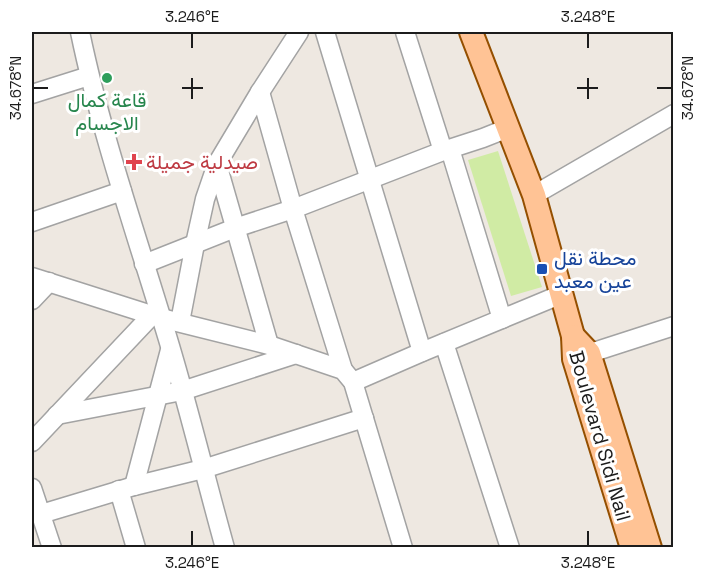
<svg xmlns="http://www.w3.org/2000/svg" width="705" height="579" font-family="'Space Grotesk',Vazirmatn,sans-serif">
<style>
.grass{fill:#d0eba4}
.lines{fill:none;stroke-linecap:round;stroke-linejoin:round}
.minor-casing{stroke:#a3a3a3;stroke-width:21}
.major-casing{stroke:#944f00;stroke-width:26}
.minor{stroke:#fff;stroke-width:18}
.major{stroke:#ffc395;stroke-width:22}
.ticks{fill:none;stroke:#1c1c1c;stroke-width:2}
.leisure-dot{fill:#2e9e5b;stroke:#fff;stroke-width:2}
.health-dot{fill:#e0444e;stroke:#fff;stroke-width:2}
.transit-dot{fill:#1a4fb4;stroke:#fff;stroke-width:2}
.labels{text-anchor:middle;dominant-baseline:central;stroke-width:6;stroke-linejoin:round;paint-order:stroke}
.leisure-label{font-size:20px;fill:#27864d;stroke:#fff}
.health-label{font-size:20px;fill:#be3a42;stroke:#fff;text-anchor:start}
.transit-label{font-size:20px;fill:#164399;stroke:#fff;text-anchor:start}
.street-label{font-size:20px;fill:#1c1c1c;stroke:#fff}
.neatline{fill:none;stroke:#1c1c1c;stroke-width:2}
.ticks-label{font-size:15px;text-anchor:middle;fill:#1c1c1c}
</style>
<rect width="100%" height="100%" fill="#eee8e1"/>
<!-- grass -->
<polygon class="grass" points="498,151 542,287 511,296 468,160"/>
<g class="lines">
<!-- minor casing -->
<g class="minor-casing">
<g id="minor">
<path d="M80,32C102,138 139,242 170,346C190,413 206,480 225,548"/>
<polyline points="325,32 422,352"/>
<polyline points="405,32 443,151"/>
<polyline points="260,92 293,209 343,370"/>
<polyline points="32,94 89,76"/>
<polyline points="450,149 502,319"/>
<polyline points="217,164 269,345"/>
<polyline points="534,195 674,114"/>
<polyline points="32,222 122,191"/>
<polyline points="144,264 235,228 293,209 443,151 483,138 508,128"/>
<polyline points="32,277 161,318 269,345 343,370 353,382 403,548"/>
<polyline points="32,300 49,282"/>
<polyline points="180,322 195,244 205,199 217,164 260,92 299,32"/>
<polyline points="444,343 510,548"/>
<polyline points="578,357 674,326"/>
<polyline points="353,382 422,352 562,294"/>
<polyline points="57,415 182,391 296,354"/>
<polyline points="32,442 152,315"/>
<polyline points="134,486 170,350"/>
<polyline points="32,488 52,548"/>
<polyline points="119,490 136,548"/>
<polyline points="41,514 134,486 203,469 364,418"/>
</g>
</g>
<!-- major casing -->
<g class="major-casing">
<g id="major">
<polyline points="471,32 534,195 573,336 574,359 632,548"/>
<polyline points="573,336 589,353 650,548"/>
</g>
</g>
<!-- minor -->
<use href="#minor" class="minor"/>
<!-- major -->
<use href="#major" class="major"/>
</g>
<!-- ticks -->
<path class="ticks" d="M192,33V48M588,33V48M192,78V99M588,78V99M33,88H48M182,88H203M577,88H598M657,88H672M192,531V546M588,531V546"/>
<!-- markers -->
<circle class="leisure-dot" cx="107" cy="78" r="6"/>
<path class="health-dot" d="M131 153h6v6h6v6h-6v6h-6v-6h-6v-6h6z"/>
<rect class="transit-dot" x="536" y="263" width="12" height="12" rx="3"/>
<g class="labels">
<!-- leisure labels -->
<g class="leisure-label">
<text x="107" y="100">قاعة كمال<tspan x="107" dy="23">الاجسام</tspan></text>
</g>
<!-- health labels -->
<g class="health-label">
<text x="146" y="162">صيدلية جميلة</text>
</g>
<!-- transit labels -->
<g class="transit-label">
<text x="554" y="258">محطة نقل<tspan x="554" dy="23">عين معبد</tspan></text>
</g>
<!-- street labels -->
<g class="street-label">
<text transform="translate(600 436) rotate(74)">Boulevard Sidi Nail</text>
</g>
</g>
<!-- border -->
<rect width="705" height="579" fill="none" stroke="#ffffff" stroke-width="66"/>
<rect x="33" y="33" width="639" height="513" class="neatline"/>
<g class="ticks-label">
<text x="192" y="22">3.246°E</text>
<text x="588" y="22">3.248°E</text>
<text transform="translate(16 88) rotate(-90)" y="5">34.678°N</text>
<text transform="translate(688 88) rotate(-90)" y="5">34.678°N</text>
<text x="192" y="568">3.246°E</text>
<text x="588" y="568">3.248°E</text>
</g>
</svg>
